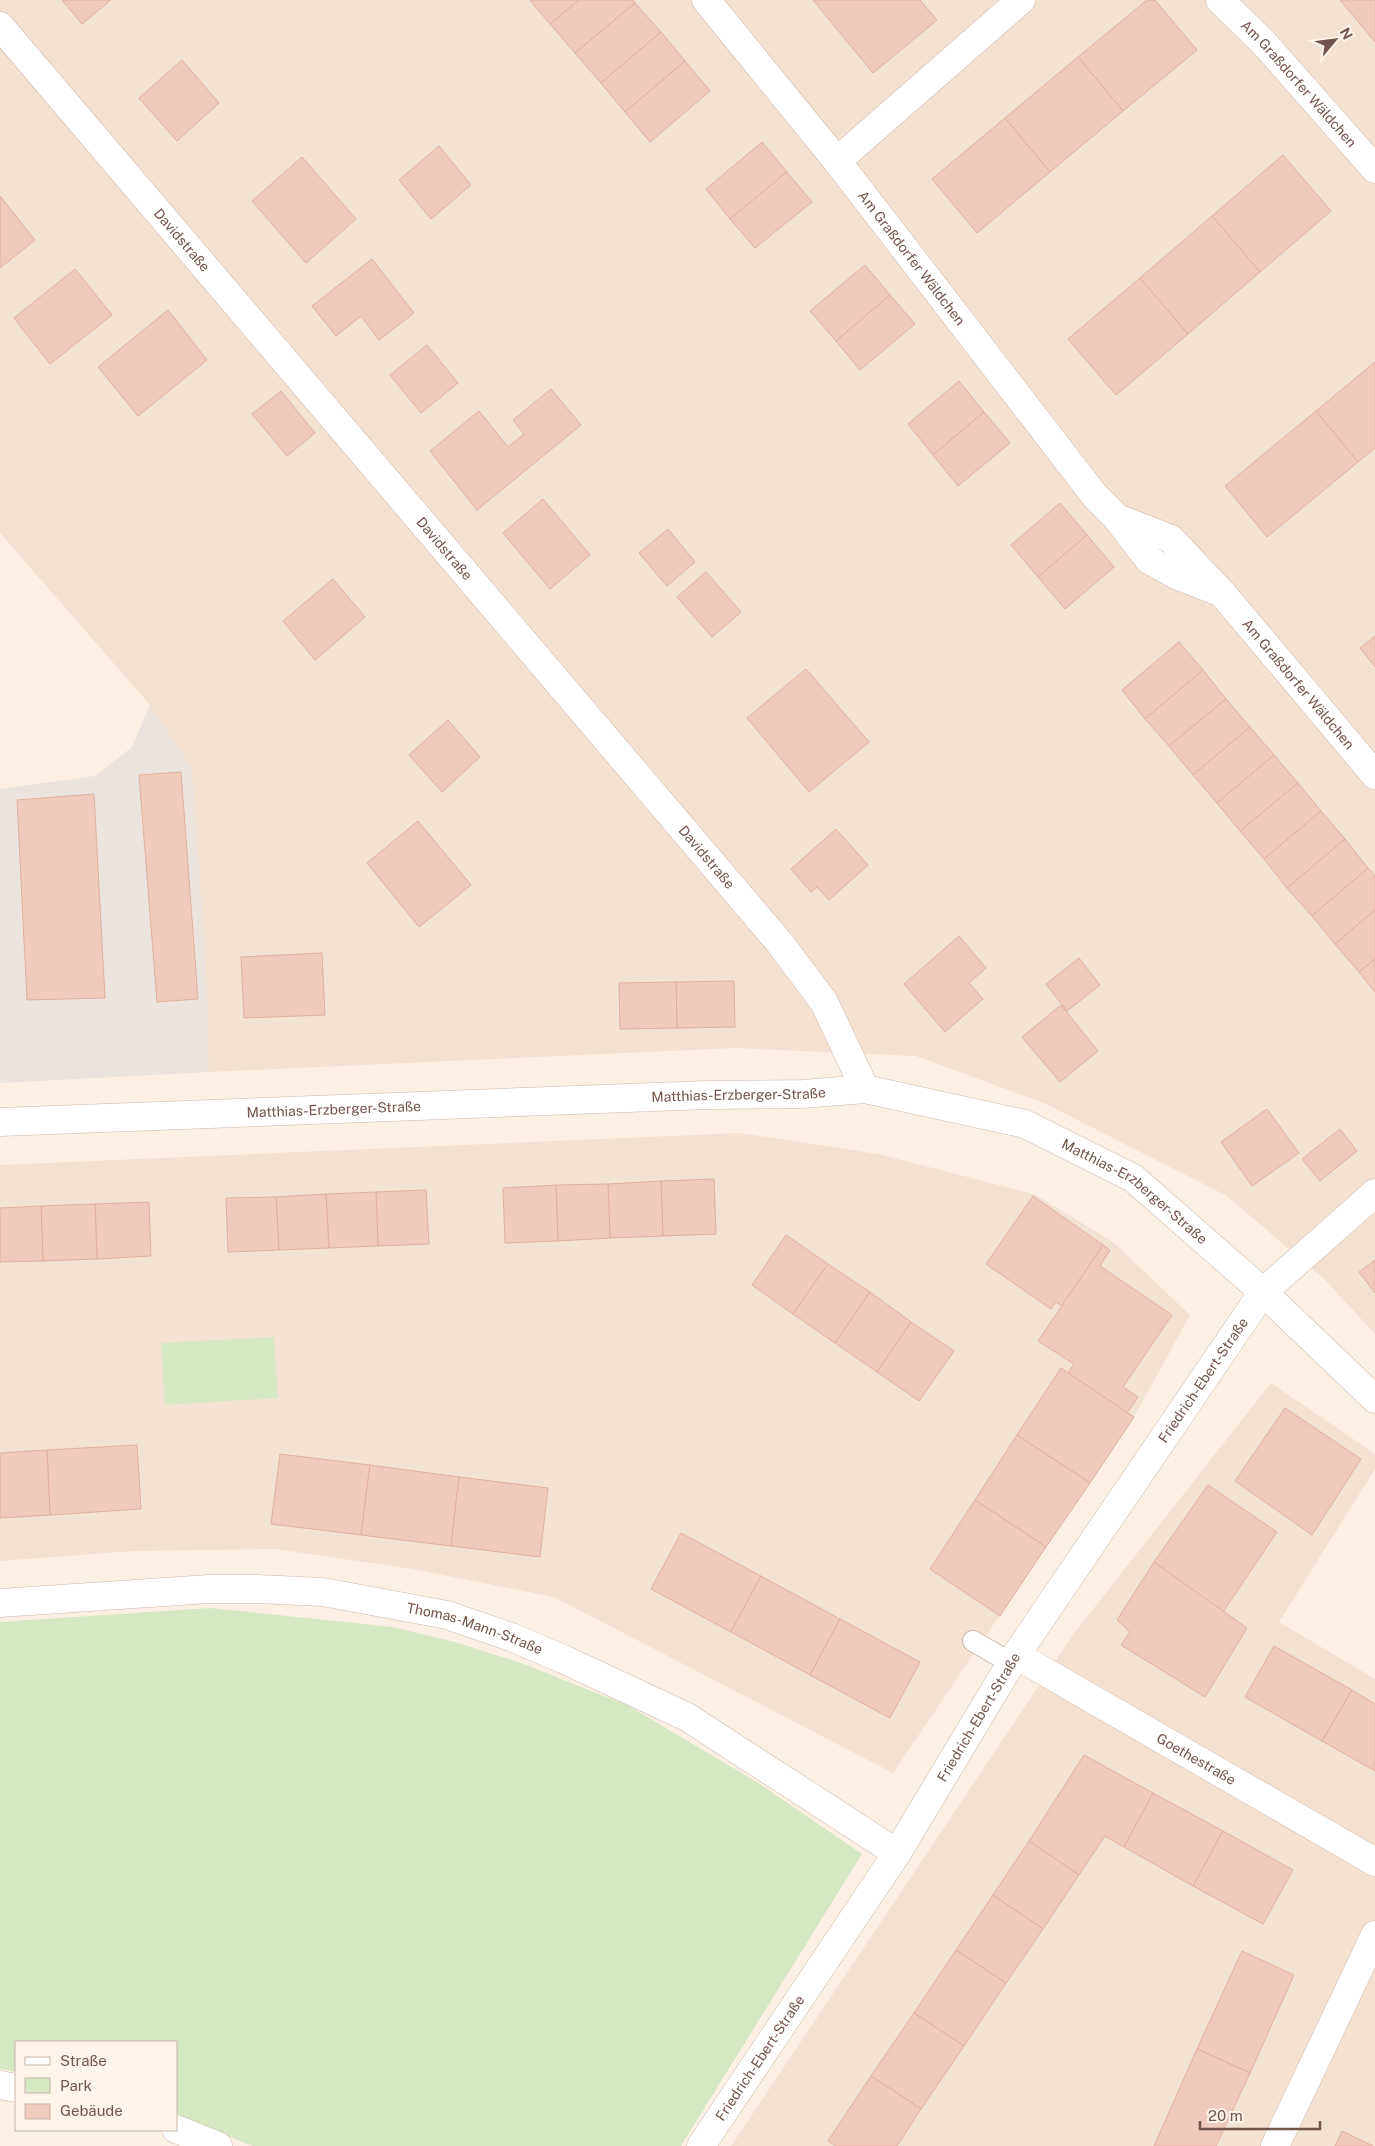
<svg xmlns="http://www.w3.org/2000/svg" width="1375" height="2146" font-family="'Public Sans',sans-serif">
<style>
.residential{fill:#f3e1d2}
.industrial{fill:#ebe3de}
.green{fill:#d6e8c2}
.building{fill:#f0cbbc;stroke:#e2b09d}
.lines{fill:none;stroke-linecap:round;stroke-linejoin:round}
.lane-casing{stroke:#ceb8ad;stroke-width:22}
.street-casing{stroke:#ceb8ad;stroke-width:29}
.lane{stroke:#fff;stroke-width:20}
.street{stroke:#fff;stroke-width:28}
.labels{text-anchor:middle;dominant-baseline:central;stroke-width:4;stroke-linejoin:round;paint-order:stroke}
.street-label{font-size:14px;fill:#73544a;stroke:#fef4e9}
</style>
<rect width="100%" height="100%" fill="#fbf0e3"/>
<!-- residential -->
<g class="residential">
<polygon points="0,0 1375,0 1375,1334 1325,1280 1227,1196 1044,1103 916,1056 735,1048 209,1072 192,768 150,705 0,533"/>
<polygon points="740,1133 878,1154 1034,1194 1113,1242 1190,1315 1134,1417 893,1773 554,1597 413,1569 275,1549 133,1551 0,1561 0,1165"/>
<polygon points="1271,1383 1375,1454 1375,1469 1279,1622 1375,1679 1375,2146 731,2146 1072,1636"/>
</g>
<!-- industrial -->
<polygon class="industrial" points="150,705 192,768 206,966 209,1072 0,1083 0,789 95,776 132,747"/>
<!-- green -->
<g class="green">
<polygon points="274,1337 278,1398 165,1405 161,1343"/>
<polygon points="210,1608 393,1627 455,1642 521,1663 627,1705 757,1782 862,1854 681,2146 253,2146 176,2116 176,2042 16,2042 16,2072 0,2069 0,1622"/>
</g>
<!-- building -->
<g class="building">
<polygon points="62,0 111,0 82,24"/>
<polygon points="530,0 579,0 550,24"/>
<polygon points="579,0 633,0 635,3 575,53 550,24"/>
<polygon points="813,0 920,0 937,20 873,73"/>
<polygon points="1147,0 1155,0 1197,50 1123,111 1078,57"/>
<polygon points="1340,0 1375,0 1375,42"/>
<polygon points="635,3 661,32 601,83 575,53"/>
<polygon points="661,32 685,61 625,112 601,83"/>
<polygon points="1078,57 1123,111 1050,172 1005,118"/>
<polygon points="182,60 219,103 177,141 139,98"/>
<polygon points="685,61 710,91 650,142 625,112"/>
<polygon points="1005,118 1050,172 977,233 932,179"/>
<polygon points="762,142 787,172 730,219 706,189"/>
<polygon points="439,146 471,185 431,219 399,180"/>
<polygon points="1283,155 1331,211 1260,272 1212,216"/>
<polygon points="302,157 356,219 306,263 252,201"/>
<polygon points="787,172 812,202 755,248 730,219"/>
<polygon points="0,196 35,240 0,268"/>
<polygon points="1212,216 1260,272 1188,334 1140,278"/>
<polygon points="372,259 414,313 379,340 361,316 336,336 312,306"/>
<polygon points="865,265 890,295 836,341 810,311"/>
<polygon points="75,269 112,315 50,364 14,318"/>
<polygon points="1140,278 1188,334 1116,395 1068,339"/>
<polygon points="890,295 915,324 860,370 836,341"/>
<polygon points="168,310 207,360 138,416 98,367"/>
<polygon points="427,345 458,383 421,413 390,375"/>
<polygon points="1375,362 1375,448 1358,462 1316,411"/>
<polygon points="959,381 984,412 933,455 908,424"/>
<polygon points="551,389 581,425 477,510 430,451 479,411 508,447 524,434 513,420"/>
<polygon points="281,391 315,433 287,456 252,414"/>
<polygon points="1316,411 1358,462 1267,537 1225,486"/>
<polygon points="984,412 1010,443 958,486 933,455"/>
<polygon points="543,499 590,555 550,589 503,533"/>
<polygon points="1060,503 1087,535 1038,577 1011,545"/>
<polygon points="668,529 695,562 667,586 639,553"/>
<polygon points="1087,535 1114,567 1065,609 1038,577"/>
<polygon points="706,572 741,612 712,637 677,597"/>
<polygon points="333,579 365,617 315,660 283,621"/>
<polygon points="1375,636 1375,667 1360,648"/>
<polygon points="1179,642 1203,670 1145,719 1122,690"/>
<polygon points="806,669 869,742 809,792 747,718"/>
<polygon points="1203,670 1226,699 1169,746 1145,719"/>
<polygon points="1226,699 1250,727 1193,775 1169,746"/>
<polygon points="448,720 480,757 442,792 409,755"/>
<polygon points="1250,727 1274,755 1217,803 1193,775"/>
<polygon points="1274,755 1298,783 1240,831 1217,803"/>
<polygon points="181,772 198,999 157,1002 139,775"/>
<polygon points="1298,783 1321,811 1264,859 1240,831"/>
<polygon points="94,794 105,998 27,1000 17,800"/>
<polygon points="1321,811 1345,839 1287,888 1264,859"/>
<polygon points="418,821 471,885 419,927 367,863"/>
<polygon points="836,829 868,865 829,900 817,887 811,892 791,869"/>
<polygon points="1345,839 1368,868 1312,916 1287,888"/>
<polygon points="1368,868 1375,876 1375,910 1335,944 1312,916"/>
<polygon points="1375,910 1375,959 1359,972 1335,944"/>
<polygon points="959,936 986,968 969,983 983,999 945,1032 904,984"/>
<polygon points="322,953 325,1015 244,1018 241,957"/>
<polygon points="1079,958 1100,985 1067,1011 1046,984"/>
<polygon points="1375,959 1375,992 1359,972"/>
<polygon points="734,981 735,1027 677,1028 676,982"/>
<polygon points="676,982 677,1028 620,1029 619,983"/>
<polygon points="1061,1005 1098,1051 1060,1082 1022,1037"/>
<polygon points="1267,1109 1299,1153 1252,1186 1221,1142"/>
<polygon points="1340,1129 1357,1151 1320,1181 1302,1159"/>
<polygon points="714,1179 716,1234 663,1236 661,1181"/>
<polygon points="661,1181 663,1236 610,1238 608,1184"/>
<polygon points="608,1184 610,1238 558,1241 556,1185"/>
<polygon points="556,1185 558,1241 505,1243 503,1188"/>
<polygon points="426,1190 429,1244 378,1246 376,1192"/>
<polygon points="376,1192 378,1246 329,1248 326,1194"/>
<polygon points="326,1194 329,1248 279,1250 276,1197"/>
<polygon points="1033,1196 1103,1245 1062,1306 1056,1302 1051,1309 986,1264"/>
<polygon points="276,1197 279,1250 228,1252 226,1198"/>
<polygon points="149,1202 151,1256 97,1259 95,1204"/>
<polygon points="95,1204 97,1259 43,1261 41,1206"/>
<polygon points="41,1206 43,1261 0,1262 0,1208"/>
<polygon points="786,1235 828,1264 793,1314 752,1285"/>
<polygon points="1103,1245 1110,1250 1100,1266 1172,1315 1123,1387 1138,1397 1127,1413 1068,1373 1074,1364 1038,1341"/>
<polygon points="1375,1260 1375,1293 1359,1272"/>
<polygon points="828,1264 870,1292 835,1343 793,1314"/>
<polygon points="870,1292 911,1322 877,1372 835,1343"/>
<polygon points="911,1322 954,1351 919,1401 877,1372"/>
<polygon points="1061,1368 1134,1417 1090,1483 1017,1435"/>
<polygon points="1285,1408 1361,1459 1312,1535 1235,1481"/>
<polygon points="1017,1435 1090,1483 1046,1547 975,1500"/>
<polygon points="137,1445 141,1509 50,1515 47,1450"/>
<polygon points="47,1450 50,1515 0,1518 0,1453"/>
<polygon points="280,1454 370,1465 361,1535 271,1524"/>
<polygon points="370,1465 459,1477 451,1546 361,1535"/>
<polygon points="459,1477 548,1488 540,1557 451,1546"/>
<polygon points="1208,1485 1277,1532 1223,1612 1154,1562"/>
<polygon points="975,1500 1046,1547 1000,1616 930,1569"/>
<polygon points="681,1533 761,1576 731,1632 651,1589"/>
<polygon points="1154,1562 1247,1628 1205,1697 1121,1645 1130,1632 1117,1620"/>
<polygon points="761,1576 840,1619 810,1675 731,1632"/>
<polygon points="840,1619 920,1662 890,1718 810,1675"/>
<polygon points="1274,1646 1352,1690 1322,1741 1245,1697"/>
<polygon points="1352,1690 1375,1704 1375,1771 1322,1741"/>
<polygon points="1084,1755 1153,1793 1124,1847 1105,1836 1079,1875 1029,1841"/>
<polygon points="1153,1793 1223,1831 1193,1886 1124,1847"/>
<polygon points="1223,1831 1293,1870 1263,1924 1193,1886"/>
<polygon points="1029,1841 1079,1875 1043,1929 993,1895"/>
<polygon points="993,1895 1043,1929 1006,1983 956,1950"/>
<polygon points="956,1950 1006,1983 964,2046 914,2013"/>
<polygon points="1242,1951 1294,1975 1250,2073 1197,2049"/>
<polygon points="914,2013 964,2046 921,2109 871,2076"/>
<polygon points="1197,2049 1250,2073 1216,2146 1154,2146"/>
<polygon points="871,2076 921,2109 897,2146 836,2146 828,2141"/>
<polygon points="1342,2131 1373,2146 1335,2146"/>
</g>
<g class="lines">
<!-- lane casing -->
<g class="lane-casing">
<polyline id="lane" points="973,1641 1011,1663"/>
</g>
<!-- street casing -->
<g class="street-casing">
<g id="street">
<path id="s1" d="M706,0L837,161L1095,496L1116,517L1149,560L1176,575L1222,593"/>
<path id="s2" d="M1220,0L1263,42L1375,169"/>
<path id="s3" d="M0,26L779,942L824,1002L865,1089"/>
<polyline points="837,161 1021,0"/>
<path id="s4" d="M1117,518L1171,539L1222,593L1375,775"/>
<path id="s5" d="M0,1122L707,1095L803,1094L865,1089L1025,1124L1133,1178L1263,1292L1375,1399"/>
<path id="s6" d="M0,1603L209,1589H257L323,1592L447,1615L511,1637L563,1659L687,1717L897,1853"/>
<path id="s7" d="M1016,1655L1375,1862"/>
<polyline points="0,2085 16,2088"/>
<polyline points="176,2129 218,2146"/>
<path id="s8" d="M701,2146L897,1853L1016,1655L1263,1292L1375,1193"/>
<polyline points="1275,2146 1375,1935"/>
</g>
</g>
<!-- lane -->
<use href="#lane" class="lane"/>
<!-- street -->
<use href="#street" class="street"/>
</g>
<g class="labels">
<!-- street labels -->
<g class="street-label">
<text stroke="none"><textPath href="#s2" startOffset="115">Am Graßdorfer Wäldchen</textPath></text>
<text stroke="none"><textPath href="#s3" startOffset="281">Davidstraße</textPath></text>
<text stroke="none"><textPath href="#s1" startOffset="330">Am Graßdorfer Wäldchen</textPath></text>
<text stroke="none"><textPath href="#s3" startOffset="686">Davidstraße</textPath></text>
<text stroke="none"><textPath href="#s4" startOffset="251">Am Graßdorfer Wäldchen</textPath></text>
<text stroke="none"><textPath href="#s3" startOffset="1091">Davidstraße</textPath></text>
<text stroke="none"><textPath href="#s5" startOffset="739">Matthias-Erzberger-Straße</textPath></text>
<text stroke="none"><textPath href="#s5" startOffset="334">Matthias-Erzberger-Straße</textPath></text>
<text stroke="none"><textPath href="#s5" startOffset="1159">Matthias-Erzberger-Straße</textPath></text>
<text stroke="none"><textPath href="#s8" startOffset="916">Friedrich-Ebert-Straße</textPath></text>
<text stroke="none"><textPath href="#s6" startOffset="480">Thomas-Mann-Straße</textPath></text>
<text stroke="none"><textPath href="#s8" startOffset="511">Friedrich-Ebert-Straße</textPath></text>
<text stroke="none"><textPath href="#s7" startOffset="208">Goethestraße</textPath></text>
<text stroke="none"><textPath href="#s8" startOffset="106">Friedrich-Ebert-Straße</textPath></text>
</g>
</g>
<!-- legend -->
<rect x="15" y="2041" width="162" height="90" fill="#fef4e9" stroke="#c6b4a9"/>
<rect x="25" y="2057" width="25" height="8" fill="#ffffff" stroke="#c6b4a9"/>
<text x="60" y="2066" font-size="15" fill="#73544a">Straße</text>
<rect x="25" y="2078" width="25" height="15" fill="#d6e8c2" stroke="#c6b4a9"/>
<text x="60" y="2091" font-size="15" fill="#73544a">Park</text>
<rect x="25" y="2104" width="25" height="15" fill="#f0cbbc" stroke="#c6b4a9"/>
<text x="60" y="2116" font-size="15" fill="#73544a">Gebäude</text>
<!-- north arrow -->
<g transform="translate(1335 40) rotate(61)" stroke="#fef4e9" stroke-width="4" paint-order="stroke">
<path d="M0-4L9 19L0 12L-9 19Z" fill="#73544a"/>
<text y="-8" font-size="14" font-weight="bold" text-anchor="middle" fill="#73544a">N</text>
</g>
<!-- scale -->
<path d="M1200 2121v8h120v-8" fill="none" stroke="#73544a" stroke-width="2.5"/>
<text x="1208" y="2121" font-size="15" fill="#73544a" stroke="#fef4e9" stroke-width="4" paint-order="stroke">20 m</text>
</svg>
